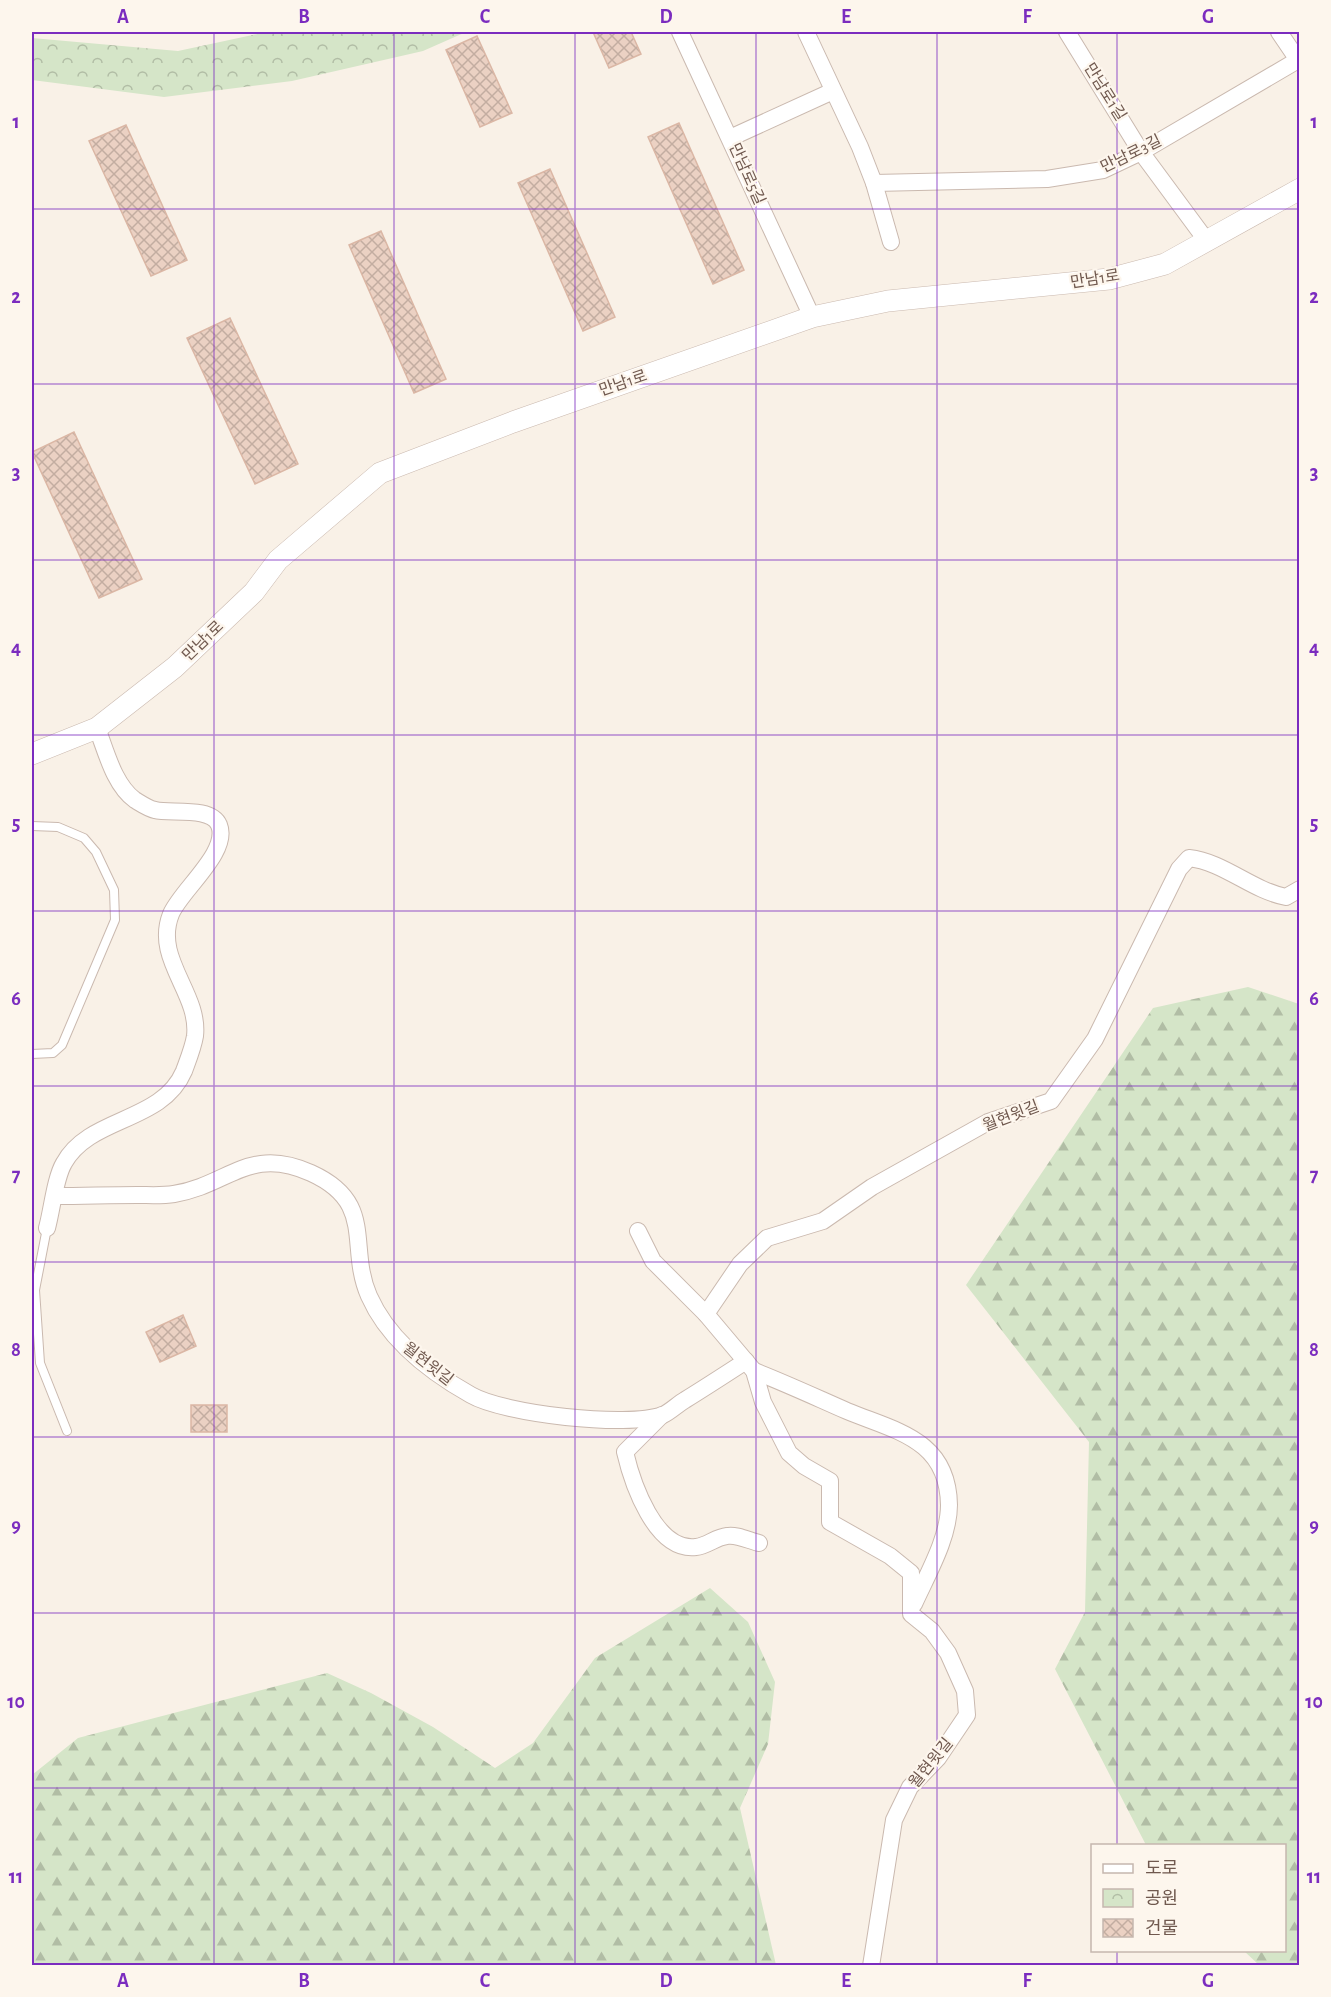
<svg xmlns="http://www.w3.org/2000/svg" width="1331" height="1997" font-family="'Alegreya Sans','Noto Sans KR',sans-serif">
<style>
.forest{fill:url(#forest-firs)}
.park{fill:url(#park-crowns)}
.building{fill:url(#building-cross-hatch);stroke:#dbb7a5;stroke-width:1.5}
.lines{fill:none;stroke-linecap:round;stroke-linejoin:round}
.service-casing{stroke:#cab9af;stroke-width:10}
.minor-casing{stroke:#cab9af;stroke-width:18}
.tertiary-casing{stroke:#cab9af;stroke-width:22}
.service{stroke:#fff;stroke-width:8}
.minor{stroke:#fff;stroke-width:16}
.tertiary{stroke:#fff;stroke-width:21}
.grid{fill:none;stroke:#7b2cbf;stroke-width:1.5;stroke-opacity:0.55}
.labels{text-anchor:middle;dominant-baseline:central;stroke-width:4.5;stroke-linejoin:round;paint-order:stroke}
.street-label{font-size:16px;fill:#70594f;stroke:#fdf6ed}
.neatline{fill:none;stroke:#7b2cbf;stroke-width:2}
.grid-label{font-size:20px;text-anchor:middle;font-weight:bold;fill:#7b2cbf}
</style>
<defs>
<pattern id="forest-firs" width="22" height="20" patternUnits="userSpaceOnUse" patternTransform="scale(1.5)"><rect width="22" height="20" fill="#d5e5c8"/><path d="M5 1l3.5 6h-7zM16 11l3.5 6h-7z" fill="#b1bda5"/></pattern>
<pattern id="park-crowns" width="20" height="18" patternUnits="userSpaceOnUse" patternTransform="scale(1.5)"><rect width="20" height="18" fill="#d5e5c8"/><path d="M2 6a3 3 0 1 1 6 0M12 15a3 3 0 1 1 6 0" fill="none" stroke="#b1bda5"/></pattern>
<pattern id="building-cross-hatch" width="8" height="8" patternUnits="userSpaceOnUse" patternTransform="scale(1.5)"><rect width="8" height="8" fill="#ebd1c3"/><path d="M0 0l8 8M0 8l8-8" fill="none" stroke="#c3ada1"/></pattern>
</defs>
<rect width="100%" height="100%" fill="#f9f1e7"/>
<!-- forest -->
<g class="forest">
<polygon points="1248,987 1299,1004 1299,1965 1259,1965 1244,1951 1284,1950 1284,1846 1146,1845 1055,1669 1085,1612 1089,1442 966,1285 1153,1008"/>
<polygon points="710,1588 748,1622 775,1682 768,1744 740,1808 776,1965 32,1965 32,1775 78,1738 327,1673 371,1693 433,1727 495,1768 533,1743 595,1658"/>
</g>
<!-- park -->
<polygon class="park" points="267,32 466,32 423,51 292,81 164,97 32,80 32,38 178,51"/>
<!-- building -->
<g class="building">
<polygon points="593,32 631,32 641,54 609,68"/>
<polygon points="477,36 512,113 480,127 446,50"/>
<polygon points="679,123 744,270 713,284 648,137"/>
<polygon points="126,125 187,260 151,276 89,141"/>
<polygon points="550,169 615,317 583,331 518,183"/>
<polygon points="381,231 446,379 414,393 349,245"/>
<polygon points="230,318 298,464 255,484 187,338"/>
<polygon points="74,432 142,579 99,598 32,452"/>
<polygon points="183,1315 196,1346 160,1362 146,1332"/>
<rect x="191" y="1405" width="36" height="27"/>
</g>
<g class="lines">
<!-- service casing -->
<g class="service-casing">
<g id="service">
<polyline points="32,826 58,827 84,838 96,852 114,890 115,920 62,1045 53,1053 32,1054"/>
<polyline points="47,1228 35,1290 40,1363 67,1431"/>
</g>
</g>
<!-- minor casing -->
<g class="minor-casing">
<g id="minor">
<polyline points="680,32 812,317"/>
<polyline points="806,32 860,147 874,183 891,242"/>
<polyline points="1067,32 1141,152 1206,240"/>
<polyline points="730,138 833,91"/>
<polyline points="874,183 1047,179 1103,170 1141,152 1298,60 1279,32"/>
<path d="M56,1196C83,1196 110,1195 137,1195C149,1195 162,1196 174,1194C229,1185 249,1145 311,1173C377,1203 347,1246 369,1296C388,1339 430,1372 471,1395C504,1414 627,1428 663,1415C670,1412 678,1404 685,1400C706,1387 726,1374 746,1361"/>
<path d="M47,1228C52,1210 55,1178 64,1163C90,1116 162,1123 184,1071C188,1060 193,1048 195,1036C200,993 153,959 171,914C181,890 230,852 219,825C211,806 170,814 155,810C149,809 140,803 135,800C114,785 106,751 97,728"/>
<polyline points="638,1231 653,1261 706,1314 754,1371 763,1402 789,1453 804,1466 830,1481 830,1522 890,1556 911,1573 911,1614 932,1631 948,1653 965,1691 967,1715 938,1758 910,1787 894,1820 871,1966"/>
<path d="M706,1314L740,1264L767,1238L823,1221L872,1187L988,1122L1051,1101L1095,1039L1179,869L1189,858C1224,862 1251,890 1286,897L1300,889"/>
<path d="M754,1371C785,1383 815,1397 847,1411C895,1431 948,1439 949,1505C949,1538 927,1575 914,1604"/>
<path d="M662,1415L625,1452C632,1482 655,1552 696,1547C707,1546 716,1537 727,1536C736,1534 750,1541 759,1543"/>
</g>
</g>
<!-- tertiary casing -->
<g class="tertiary-casing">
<polyline id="tertiary" points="32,754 97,728 175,667 254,592 278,560 380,473 513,422 812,317 888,301 1109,279 1165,264 1300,189"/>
</g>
<!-- service -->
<use href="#service" class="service"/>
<!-- minor -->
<use href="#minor" class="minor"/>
<!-- tertiary -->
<use href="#tertiary" class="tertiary"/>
</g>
<!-- grid -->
<path class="grid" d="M214,32V1966M394,32V1966M575,32V1966M756,32V1966M937,32V1966M1117,32V1846M32,209H1300M32,384H1300M32,560H1300M32,735H1300M32,911H1300M32,1086H1300M32,1262H1300M32,1437H1300M32,1613H1300M32,1788H1300M1117,1950V1966"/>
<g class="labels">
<!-- street labels -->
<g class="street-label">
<text transform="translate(1105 92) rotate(58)">만남로1길</text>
<text transform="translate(1131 154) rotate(-26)">만남로3길</text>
<text transform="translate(747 174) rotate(66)">만남로5길</text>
<text transform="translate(1095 279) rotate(-9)">만남1로</text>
<text transform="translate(623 383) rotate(-19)">만남1로</text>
<text transform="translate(203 641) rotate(-44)">만남1로</text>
<text transform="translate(1011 1116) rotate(-21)">월현윗길</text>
<text transform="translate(428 1364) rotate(38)">월현윗길</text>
<text transform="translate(931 1763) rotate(-51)">월현윗길</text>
</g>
</g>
<!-- border -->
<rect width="1331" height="1997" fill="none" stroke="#fdf6ed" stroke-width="66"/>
<!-- legend -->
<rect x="1091" y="1844" width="195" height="108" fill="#fdf6ed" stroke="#c5b7ae" stroke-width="1.5"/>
<rect x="1103" y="1864" width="30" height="9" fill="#ffffff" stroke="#c5b7ae" stroke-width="1.5"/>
<text x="1145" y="1874" font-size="18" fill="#70594f">도로</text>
<rect x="1103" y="1889" width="30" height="18" fill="url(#park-crowns)" stroke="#c5b7ae" stroke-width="1.5"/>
<text x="1145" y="1904" font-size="18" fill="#70594f">공원</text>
<rect x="1103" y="1919" width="30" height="18" fill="url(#building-cross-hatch)" stroke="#c5b7ae" stroke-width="1.5"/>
<text x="1145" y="1934" font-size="18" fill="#70594f">건물</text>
<rect x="33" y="33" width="1265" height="1931" class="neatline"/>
<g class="grid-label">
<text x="123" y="23">A</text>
<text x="304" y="23">B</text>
<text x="485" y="23">C</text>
<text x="666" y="23">D</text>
<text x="846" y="23">E</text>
<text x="1027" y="23">F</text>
<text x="1208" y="23">G</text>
<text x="16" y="128">1</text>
<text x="1314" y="128">1</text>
<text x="16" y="303">2</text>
<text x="1314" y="303">2</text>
<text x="16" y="479">3</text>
<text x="1314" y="479">3</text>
<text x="16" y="654">4</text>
<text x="1314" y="654">4</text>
<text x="16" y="830">5</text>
<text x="1314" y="830">5</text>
<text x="16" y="1005">6</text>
<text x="1314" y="1005">6</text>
<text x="16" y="1181">7</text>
<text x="1314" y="1181">7</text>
<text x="16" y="1356">8</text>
<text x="1314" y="1356">8</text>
<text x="16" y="1532">9</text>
<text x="1314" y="1532">9</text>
<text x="16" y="1708">10</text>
<text x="1314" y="1708">10</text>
<text x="16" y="1883">11</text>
<text x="1314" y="1883">11</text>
<text x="123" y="1987">A</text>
<text x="304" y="1987">B</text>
<text x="485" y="1987">C</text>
<text x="666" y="1987">D</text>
<text x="846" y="1987">E</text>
<text x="1027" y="1987">F</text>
<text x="1208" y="1987">G</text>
</g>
</svg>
